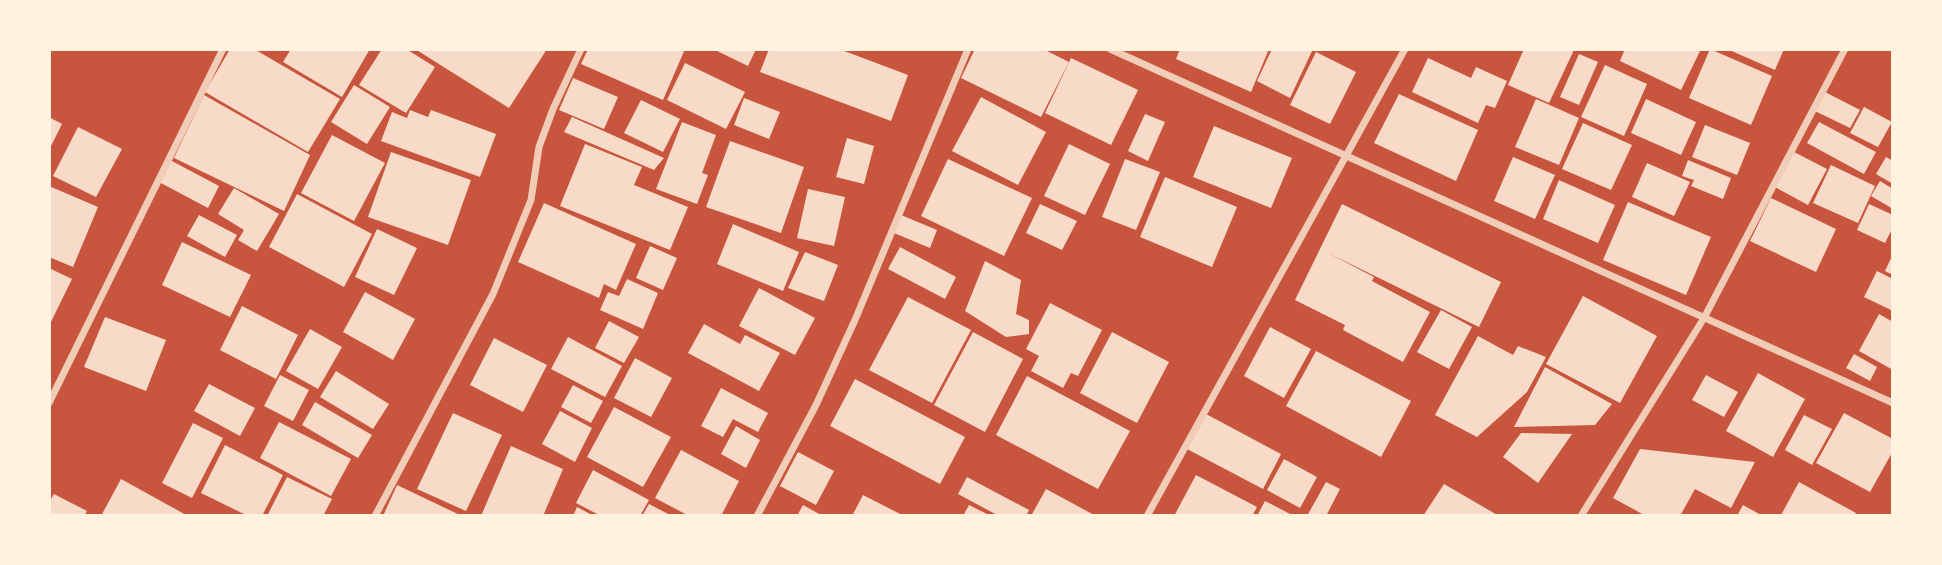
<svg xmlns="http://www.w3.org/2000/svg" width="1942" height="565" font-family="Raleway,sans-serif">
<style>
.building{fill:#f7dbc8}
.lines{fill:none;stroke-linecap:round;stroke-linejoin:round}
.minor{stroke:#f1ccb7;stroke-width:7}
</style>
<rect width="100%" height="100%" fill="#c8553d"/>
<!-- building -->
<g class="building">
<polygon points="230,49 254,49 340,99 308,152 205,92"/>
<polygon points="291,49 370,49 342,97 283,62"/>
<polygon points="382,49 406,49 435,67 406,113 359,85"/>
<polygon points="415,49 547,49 509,108"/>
<polygon points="588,49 685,49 663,100 581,64"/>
<polygon points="713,49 756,49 748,66"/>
<polygon points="769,49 839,49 908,75 891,121 760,72"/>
<polygon points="975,49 1043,49 1069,62 1041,117 961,78"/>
<polygon points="1180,49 1269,49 1251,92 1176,59"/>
<polygon points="1272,49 1308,49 1312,51 1290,98 1257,81"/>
<polygon points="1524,49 1574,50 1549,103 1508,85"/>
<polygon points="1625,49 1701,49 1681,90 1620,61"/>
<polygon points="1710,49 1772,76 1751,125 1689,98"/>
<polygon points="1727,49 1784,49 1775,70"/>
<polygon points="1316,52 1356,72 1330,124 1290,105"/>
<polygon points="1579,54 1598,62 1579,105 1560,97"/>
<polygon points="1071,58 1138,90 1111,145 1045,113"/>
<polygon points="1428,58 1471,78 1476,67 1507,81 1495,108 1486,105 1478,123 1412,92"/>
<polygon points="685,63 745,92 726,129 667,100"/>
<polygon points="1605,65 1647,84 1624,136 1581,117"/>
<polygon points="573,78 618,97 604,129 559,110"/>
<polygon points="354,85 390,107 367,144 331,122"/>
<polygon points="1825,92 1860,110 1850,128 1815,111"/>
<polygon points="1399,94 1478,130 1456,181 1374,143"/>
<polygon points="204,95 310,155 284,211 174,158"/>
<polygon points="981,97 1046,132 1018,185 952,151"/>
<polygon points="744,98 780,112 769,139 734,125"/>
<polygon points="1536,99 1579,118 1559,165 1515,147"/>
<polygon points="1646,99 1696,122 1681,155 1631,133"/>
<polygon points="641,100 680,119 663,152 624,133"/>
<polygon points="1864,107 1892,122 1878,147 1850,133"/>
<polygon points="410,110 428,117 431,110 496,134 480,177 381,141 392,112 407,118"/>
<polygon points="1145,114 1165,122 1148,161 1128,151"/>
<polygon points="49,117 62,124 49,150"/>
<polygon points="572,117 664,158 654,170 564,132"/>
<polygon points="682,122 716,135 702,173 708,175 697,204 656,189"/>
<polygon points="1819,122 1876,152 1864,174 1807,143"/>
<polygon points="1583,123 1632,145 1611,190 1562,169"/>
<polygon points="1705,125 1750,143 1737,175 1692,157"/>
<polygon points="1214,126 1292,158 1271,208 1193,177"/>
<polygon points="78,127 122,149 96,197 53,176"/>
<polygon points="332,135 385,163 354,221 301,193"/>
<polygon points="847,138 874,146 864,184 836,177"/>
<polygon points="730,141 804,167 781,233 706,207"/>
<polygon points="585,144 642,167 634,185 688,207 670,250 560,206"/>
<polygon points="1069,144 1110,164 1085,215 1044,196"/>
<polygon points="391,152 471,180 448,245 368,217"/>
<polygon points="1794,152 1827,169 1808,205 1775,187"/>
<polygon points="1513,157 1555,175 1535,219 1494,201"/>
<polygon points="1886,157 1893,161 1893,184 1876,174"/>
<polygon points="948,159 1032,198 1004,256 921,216"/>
<polygon points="1125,159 1160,172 1136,230 1102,217"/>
<polygon points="170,160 219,186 208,208 159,182"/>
<polygon points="1688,160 1731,178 1723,199 1691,186 1694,180 1682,176"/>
<polygon points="1647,163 1690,182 1674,216 1632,197"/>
<polygon points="1831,165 1875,186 1858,223 1813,203"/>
<polygon points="1165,177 1237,207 1212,267 1140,237"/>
<polygon points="1559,180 1615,205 1598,243 1543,219"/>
<polygon points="1880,181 1893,189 1893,209 1871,196"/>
<polygon points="49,186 98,207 73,267 49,257"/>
<polygon points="234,188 279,214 257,251 238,240 244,230 218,214"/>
<polygon points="808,189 845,197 834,246 797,238"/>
<polygon points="297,194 372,234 344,287 269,247"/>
<polygon points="1771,198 1836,229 1816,272 1750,241"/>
<polygon points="1628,202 1711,237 1686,295 1603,260"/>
<polygon points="544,203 636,244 616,290 604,284 599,298 518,262"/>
<polygon points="1040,204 1077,221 1062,250 1026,233"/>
<polygon points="1342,204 1501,282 1479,327 1328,253 1374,277 1372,281 1430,312 1403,362 1343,330 1345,325 1295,300"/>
<polygon points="1869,204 1893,215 1893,227 1885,243 1857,230"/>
<polygon points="199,215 237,235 225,257 187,236"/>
<polygon points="901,215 937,230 930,248 894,233"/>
<polygon points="733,224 799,252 783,291 717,264"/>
<polygon points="377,229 417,248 394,295 355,277"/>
<polygon points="182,242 251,275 230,317 162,285"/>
<polygon points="650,246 677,258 663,290 636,278"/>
<polygon points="900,247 956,277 945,299 888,269"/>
<polygon points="805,252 838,265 824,301 788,288"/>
<polygon points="1893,254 1893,275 1885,271"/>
<polygon points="985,261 1021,280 1016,314 1029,320 1029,334 1006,337 965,311"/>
<polygon points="49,268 72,279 49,326"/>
<polygon points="1877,271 1893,279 1893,311 1864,297"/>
<polygon points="627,279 658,293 643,329 600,310 608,292 619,296"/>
<polygon points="759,288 815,318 795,355 739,326"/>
<polygon points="365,292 415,319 393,360 343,332"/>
<polygon points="1583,296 1657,336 1620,403 1546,364"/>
<polygon points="908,297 971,330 932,403 869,370"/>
<polygon points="1050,303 1102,330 1078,376 1071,373 1063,388 1031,371 1039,356 1026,349"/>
<polygon points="242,306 298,335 276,379 220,350"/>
<polygon points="1441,310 1472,327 1449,369 1417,352"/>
<polygon points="1879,314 1893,322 1893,370 1859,351"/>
<polygon points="105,317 166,340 146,391 84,367"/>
<polygon points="609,321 639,337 624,363 595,348"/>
<polygon points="704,324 740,344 745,335 780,353 759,391 688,353"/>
<polygon points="1270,327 1311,349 1284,398 1244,376"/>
<polygon points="310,329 342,347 318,389 286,371"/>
<polygon points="973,332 1023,359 985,432 934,405"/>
<polygon points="1112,332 1169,362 1137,423 1080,393"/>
<polygon points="1478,336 1513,355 1518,346 1546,357 1527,392 1477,437 1435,415"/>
<polygon points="568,337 622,366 605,397 551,369"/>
<polygon points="494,338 547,365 523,412 470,385"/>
<polygon points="1316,351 1411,401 1381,457 1286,406"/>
<polygon points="1854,354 1877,367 1870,381 1846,368"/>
<polygon points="635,358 672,378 651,417 614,398"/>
<polygon points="1545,367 1612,404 1595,425 1514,427"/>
<polygon points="336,371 389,404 373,429 320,397"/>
<polygon points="1758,373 1805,399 1773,457 1726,431"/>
<polygon points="280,375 309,390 293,421 264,406"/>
<polygon points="1706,375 1738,392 1724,417 1692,400"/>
<polygon points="1027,376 1130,431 1098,489 996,435"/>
<polygon points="855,379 965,437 940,484 830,426"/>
<polygon points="209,384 255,408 240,436 194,411"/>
<polygon points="573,385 603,401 591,423 561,407"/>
<polygon points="721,388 768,413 758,432 733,419 723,437 701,426"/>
<polygon points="315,402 372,435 358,458 302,425"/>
<polygon points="614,407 671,437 643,487 587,457"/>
<polygon points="560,411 592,428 575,462 542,444"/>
<polygon points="453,413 502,435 466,511 417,489"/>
<polygon points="1844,413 1893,439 1893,451 1870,492 1816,463"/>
<polygon points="1206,414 1281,454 1263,489 1187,449"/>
<polygon points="1804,415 1832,429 1812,465 1785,450"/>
<polygon points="279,422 351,459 331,496 260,458"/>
<polygon points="193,423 223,438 192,498 162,483"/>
<polygon points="736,426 760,440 746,468 721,454"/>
<polygon points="1521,433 1572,434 1538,483 1503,457"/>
<polygon points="225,445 283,475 262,516 248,516 201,493"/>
<polygon points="511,446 563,469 543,516 481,516"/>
<polygon points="1640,449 1755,462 1731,508 1695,489 1680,516 1646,516 1613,498"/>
<polygon points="681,450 739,481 721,516 689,516 655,498"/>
<polygon points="798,452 834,471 816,505 780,486"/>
<polygon points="1284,459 1317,477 1300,508 1267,490"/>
<polygon points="593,470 649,500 640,516 601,516 576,503"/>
<polygon points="1196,475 1257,507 1252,516 1174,516"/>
<polygon points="287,477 332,499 323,516 267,516"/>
<polygon points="967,477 1029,510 1026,516 999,516 958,494"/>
<polygon points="121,479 188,516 101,516"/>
<polygon points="1326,482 1340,489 1326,516 1307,516"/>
<polygon points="1799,482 1856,513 1854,516 1781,515"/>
<polygon points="1444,484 1499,516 1423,516"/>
<polygon points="397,485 462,516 383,516"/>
<polygon points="1046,489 1096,516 1031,516"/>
<polygon points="54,494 87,511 84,516 49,516 49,502"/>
<polygon points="863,495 904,516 852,516"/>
<polygon points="1265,501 1294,516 1257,516"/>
<polygon points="649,504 672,516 642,516"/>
<polygon points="803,505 823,516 797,516"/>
<polygon points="969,505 991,516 963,516"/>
<polygon points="1743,505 1763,516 1737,516"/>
<polygon points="577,507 594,516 573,516"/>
</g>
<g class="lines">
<!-- minor -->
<g class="minor">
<polyline points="1110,49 1893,403"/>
<polyline points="49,403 223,49"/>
<polyline points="375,516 493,294 531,200 539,147 553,109 581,49"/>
<polyline points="757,516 816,405 855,320 968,49"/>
<polyline points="1147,516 1405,49"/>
<polyline points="1581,516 1704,318 1845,49"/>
</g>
</g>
<!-- border -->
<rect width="1942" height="565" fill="none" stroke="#fff3e0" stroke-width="102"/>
</svg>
